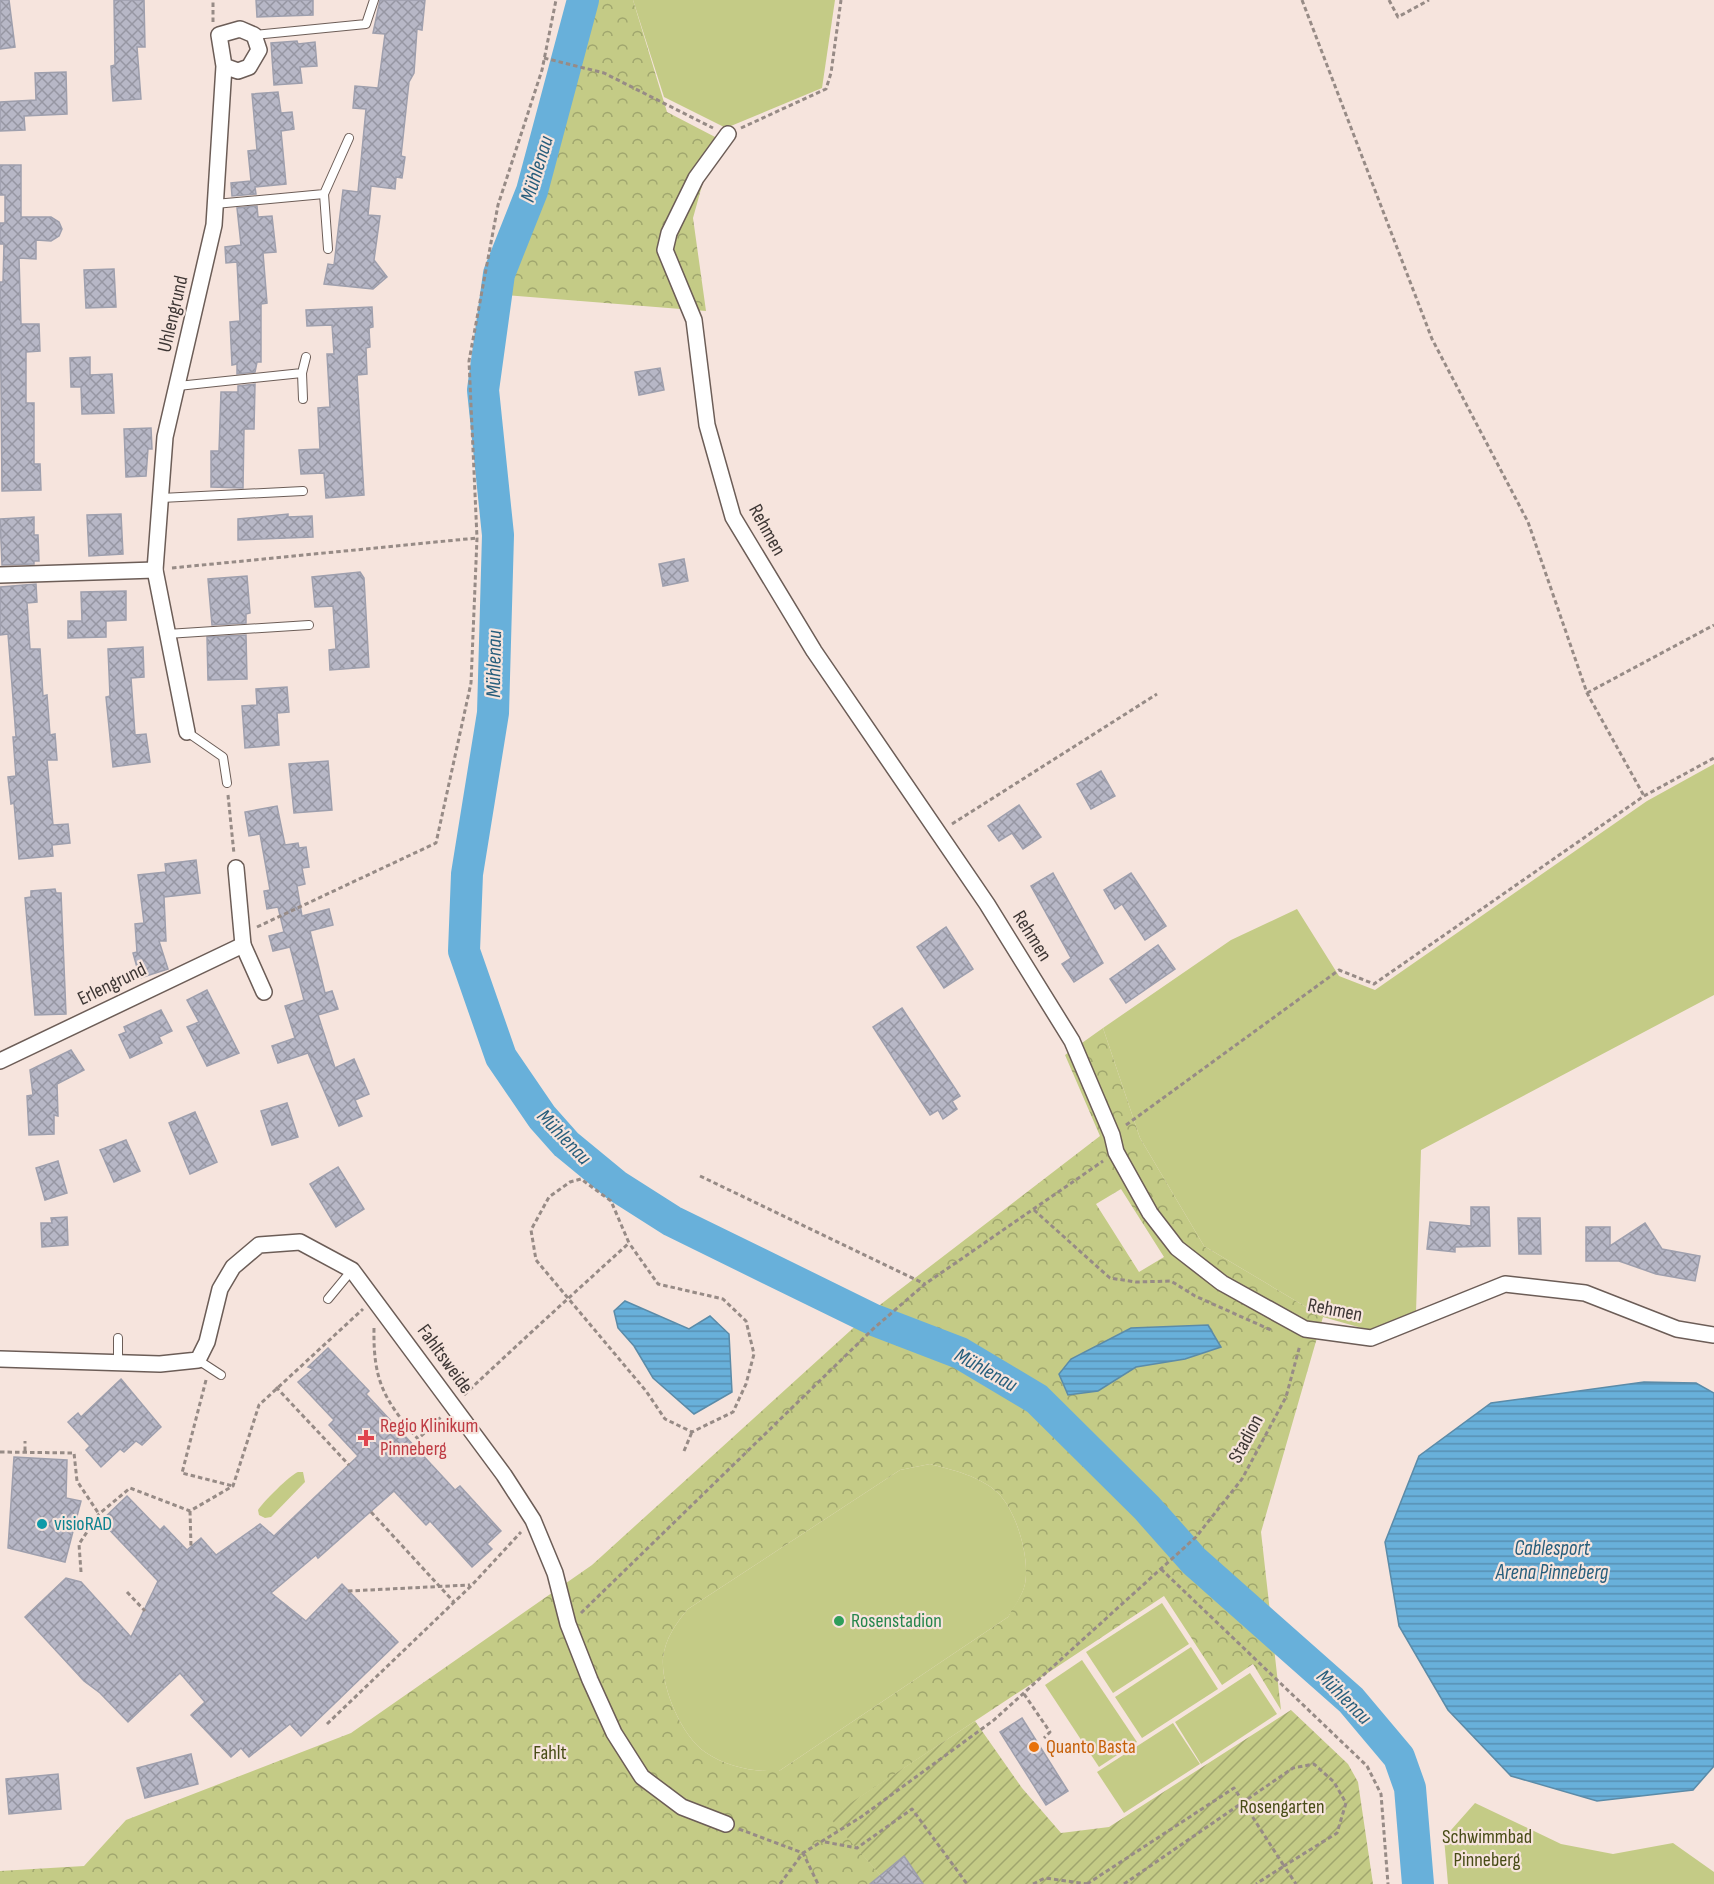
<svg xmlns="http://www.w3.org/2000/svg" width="1714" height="1884" font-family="'Sofia Sans Condensed',sans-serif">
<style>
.green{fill:#c4cb86}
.forest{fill:url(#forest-crowns);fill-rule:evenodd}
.garden{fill:url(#garden-furrows)}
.water{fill:url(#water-rules);stroke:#5b8ba8;stroke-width:1.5}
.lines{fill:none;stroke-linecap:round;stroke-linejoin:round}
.river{stroke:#68b0da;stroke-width:32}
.building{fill:url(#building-cross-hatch);stroke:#9e9fad;stroke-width:1.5}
.lane-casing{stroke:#6c5d57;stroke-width:10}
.street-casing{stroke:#6c5d57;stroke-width:18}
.path{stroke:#978b86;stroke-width:3;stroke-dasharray:4.5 3;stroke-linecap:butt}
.lane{stroke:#fff;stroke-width:8}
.street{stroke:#fff;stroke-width:15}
.health-dot{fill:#e0444e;stroke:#f6e4dd;stroke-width:2}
.culture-dot{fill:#0f9aa8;stroke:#f6e4dd;stroke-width:2}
.leisure-dot{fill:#2e9e5b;stroke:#f6e4dd;stroke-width:2}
.food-dot{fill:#e8710a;stroke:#f6e4dd;stroke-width:2}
.labels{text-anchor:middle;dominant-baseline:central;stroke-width:4.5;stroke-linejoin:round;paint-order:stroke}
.street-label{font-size:20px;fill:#3d3634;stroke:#f6e4dd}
.health-label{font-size:20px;fill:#be3a42;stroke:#f6e4dd;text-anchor:start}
.culture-label{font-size:20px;fill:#0d838f;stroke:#f6e4dd;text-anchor:start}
.leisure-label{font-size:20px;fill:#27864d;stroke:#f6e4dd;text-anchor:start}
.food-label{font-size:20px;fill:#c56008;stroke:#f6e4dd;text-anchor:start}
.park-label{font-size:20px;fill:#484c16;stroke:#f6e4dd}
.water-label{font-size:21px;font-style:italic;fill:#275e7c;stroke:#f6e4dd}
</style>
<defs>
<pattern id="forest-crowns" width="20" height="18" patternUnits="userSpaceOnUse" patternTransform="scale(1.5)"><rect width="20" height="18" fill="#c4cb86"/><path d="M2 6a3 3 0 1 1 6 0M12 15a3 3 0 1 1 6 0" fill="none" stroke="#a0a66e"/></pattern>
<pattern id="garden-furrows" width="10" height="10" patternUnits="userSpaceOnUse" patternTransform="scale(1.5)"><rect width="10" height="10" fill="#c4cb86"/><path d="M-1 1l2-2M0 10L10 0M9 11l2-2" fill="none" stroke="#a0a66e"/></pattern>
<pattern id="water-rules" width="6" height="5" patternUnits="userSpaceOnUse" patternTransform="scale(1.5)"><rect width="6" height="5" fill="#68b0da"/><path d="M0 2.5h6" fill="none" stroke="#5790b2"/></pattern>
<pattern id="building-cross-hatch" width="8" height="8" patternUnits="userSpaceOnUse" patternTransform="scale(1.5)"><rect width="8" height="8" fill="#b7b7c6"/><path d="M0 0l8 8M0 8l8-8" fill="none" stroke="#9696a2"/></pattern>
</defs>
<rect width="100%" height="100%" fill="#f6e4dd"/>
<!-- green -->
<g class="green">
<polygon points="633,0 835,0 822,88 726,128 664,97"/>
<polygon points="1714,764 1714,995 1421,1150 1416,1313 1369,1330 1323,1317 1204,1246 1140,1138 1103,1028 1231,940 1297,909 1339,976 1375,990 1647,801"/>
<path d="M930,1464C953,1470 980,1476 998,1493C1017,1512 1030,1558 1025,1584C1023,1595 1014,1607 1008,1617L779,1771C753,1772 727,1767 705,1752C681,1735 661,1687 663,1658C665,1639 676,1623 688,1609L900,1470Z"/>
<path d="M298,1472H303L305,1482L271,1517L265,1518L259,1515L258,1510C263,1502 290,1475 298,1472Z"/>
<polygon points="1162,1603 1189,1644 1113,1693 1086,1652"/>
<polygon points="1191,1647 1218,1689 1142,1738 1115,1697"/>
<polygon points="1082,1660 1137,1742 1099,1767 1045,1685"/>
<polygon points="1250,1673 1277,1714 1201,1764 1175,1722"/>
<polygon points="1173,1723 1200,1764 1124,1813 1097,1772"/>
<polygon points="1475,1803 1561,1844 1613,1854 1673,1843 1714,1872 1714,1884 1448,1884 1444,1838"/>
</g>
<!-- forest -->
<g class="forest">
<polygon points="592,0 633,0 667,112 717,138 733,140 703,182 693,218 706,311 505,295 540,194"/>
<path d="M1103,1028L1140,1138L1204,1246L1323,1317L1261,1532L1281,1710L1253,1664L1222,1685L1164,1596L830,1817L888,1884H0V1871L84,1866L126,1820L351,1733L592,1565L872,1311L1100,1136L1065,1055ZM1121,1189L1164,1257L1139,1272L1096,1204ZM1208,1325L1185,1359L1136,1367L1098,1391L1067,1394L1072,1359L1131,1328ZM930,1464C953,1470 980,1476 998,1493C1017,1512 1030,1558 1025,1584C1023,1595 1013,1607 1008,1617L779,1771C753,1772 727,1767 705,1752C681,1735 661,1687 663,1658C665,1639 676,1623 688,1609L900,1470Z"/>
</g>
<!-- garden -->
<polygon class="garden" points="1291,1710 1348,1764 1358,1782 1373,1884 888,1884 829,1817 975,1721 1022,1788 1061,1833 1109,1827"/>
<!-- water -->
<g class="water">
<polygon points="625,1301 689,1329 710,1316 729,1334 732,1392 694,1414 653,1378 634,1346 618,1328 614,1311"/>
<polygon points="1208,1325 1221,1347 1185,1359 1136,1367 1098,1391 1068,1395 1059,1374 1071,1359 1131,1328"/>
<polygon points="1644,1382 1696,1383 1714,1393 1714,1766 1693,1790 1597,1801 1511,1776 1448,1710 1399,1626 1385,1542 1419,1456 1491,1403"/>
</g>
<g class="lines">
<!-- river -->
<polyline class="river" points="583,0 532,191 499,274 483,390 498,535 493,713 467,874 464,951 501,1057 542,1117 566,1144 617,1186 672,1221 874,1320 960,1353 1037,1399 1147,1508 1194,1561 1351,1700 1399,1757 1410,1788 1418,1884"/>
</g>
<!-- building -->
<g class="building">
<polygon points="0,0 9,0 15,47 0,49"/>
<polygon points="114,0 144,0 145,47 137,47 141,99 113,101 111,66 115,65"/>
<polygon points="256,0 313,0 313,15 257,17"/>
<polygon points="380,0 425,0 422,30 417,29 414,73 409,82 401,156 405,157 402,178 396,177 395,189 371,186 368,215 380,216 374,260 387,277 373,289 324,284 328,264 334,265 343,190 358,192 366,109 353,108 355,86 378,88 385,34 373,33"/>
<polygon points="297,41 298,44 315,42 317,66 300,67 302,83 274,85 271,43"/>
<polygon points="66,72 67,114 24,116 25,130 0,131 0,102 36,100 35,73"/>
<polygon points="278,92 281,113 292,112 294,129 281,131 286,184 255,187 256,194 232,196 231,183 251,181 248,151 257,150 252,94"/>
<polygon points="0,165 21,165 21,217 51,217 59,222 62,229 59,236 51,241 36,240 36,259 19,258 21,324 39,324 40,351 26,352 26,403 34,403 34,464 40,464 41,490 2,491 0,282 3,282 4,244 0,244 0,223 5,223 5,195 0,195"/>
<polygon points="257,206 258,217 272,216 276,252 263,253 267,303 261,304 261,362 257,362 255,372 237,374 237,364 232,365 230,322 240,321 237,262 226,263 225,247 241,245 237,208"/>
<polygon points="114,269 116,307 86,308 84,270"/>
<polygon points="372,307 373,327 369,328 370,347 366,348 367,374 357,375 364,495 326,498 324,473 301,474 299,450 320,449 318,408 330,407 327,354 334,354 332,325 307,326 306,310"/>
<polygon points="90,357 90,375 112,374 114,413 82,414 81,387 71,387 70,358"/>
<polygon points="660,368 664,390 639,395 635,372"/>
<polygon points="255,384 254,429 244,429 243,488 211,487 211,451 219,451 221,392 238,392 238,386"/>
<polygon points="151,428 152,449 148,449 146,476 126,477 124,429"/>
<polygon points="121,514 123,554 89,556 87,515"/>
<polygon points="288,514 288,517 312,516 313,537 238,540 238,519"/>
<polygon points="34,517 34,535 38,535 39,561 34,561 34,564 2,565 0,519"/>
<polygon points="684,559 688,581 663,586 659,564"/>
<polygon points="360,572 364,578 369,667 330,670 329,650 336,649 333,606 315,607 312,577"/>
<polygon points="247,576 250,613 246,614 246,623 212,625 208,579"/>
<polygon points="36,584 37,602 27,603 30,649 40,649 43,696 47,695 50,735 55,734 57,760 47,760 53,825 68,824 70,843 52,845 53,856 19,859 14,803 11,804 8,777 16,776 13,737 16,737 8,634 0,635 0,587"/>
<polygon points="126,591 126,620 106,621 106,637 68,638 68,621 82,621 81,592"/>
<polygon points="246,635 247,679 208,680 207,637"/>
<polygon points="143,647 144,677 131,678 135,735 146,734 150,762 113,767 106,697 110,696 108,649"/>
<polygon points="287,687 289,712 277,713 279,745 245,748 242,706 257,705 256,689"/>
<polygon points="328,761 332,810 294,813 289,764"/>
<polygon points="1101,771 1115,796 1091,809 1077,784"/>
<polygon points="1019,805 1041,837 1023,849 1012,833 999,841 988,826"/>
<polygon points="277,806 285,845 298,843 299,848 306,847 309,867 302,868 305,884 297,886 302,916 329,909 333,925 310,931 325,993 332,991 338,1009 318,1015 335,1068 354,1059 369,1094 355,1100 362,1116 339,1126 308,1053 278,1063 272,1046 295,1038 285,1006 304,1000 290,947 273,951 269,936 284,932 278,907 267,909 264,891 270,890 260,834 249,836 245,812"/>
<polygon points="196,860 200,893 164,897 166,941 159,941 168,969 140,978 133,953 137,952 135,924 144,923 138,875 166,872 165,864"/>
<polygon points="1053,873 1103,963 1074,982 1062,964 1071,958 1031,886"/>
<polygon points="1131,873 1166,926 1145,940 1122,904 1115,909 1104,890"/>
<polygon points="55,889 56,893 61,893 66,1014 35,1015 25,898 31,897 31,891"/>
<polygon points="946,927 973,969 944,988 917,947"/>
<polygon points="1158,945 1175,969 1126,1003 1110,979"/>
<polygon points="207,990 239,1053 207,1066 187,1027 199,1022 187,1000"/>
<polygon points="902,1008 960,1096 952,1101 957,1109 943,1119 938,1110 930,1115 873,1027"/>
<polygon points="161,1010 172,1031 159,1037 162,1043 130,1058 119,1035 126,1032 124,1027"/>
<polygon points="71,1050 84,1070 57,1084 58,1116 54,1115 54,1134 29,1135 27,1096 33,1095 30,1070"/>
<polygon points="287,1103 298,1137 272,1145 261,1111"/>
<polygon points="195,1112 217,1162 190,1174 169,1123"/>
<polygon points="126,1140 140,1171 114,1182 100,1150"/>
<polygon points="58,1161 67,1193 45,1200 36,1168"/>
<polygon points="338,1167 364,1209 336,1227 310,1184"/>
<polygon points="1471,1207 1489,1207 1490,1246 1455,1247 1455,1252 1427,1249 1430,1222 1471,1226"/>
<polygon points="67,1217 68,1245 42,1247 41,1223 52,1223 51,1218"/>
<polygon points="1518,1218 1540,1218 1541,1254 1519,1254"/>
<polygon points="1645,1223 1662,1249 1700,1256 1695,1281 1656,1274 1619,1261 1586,1261 1586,1227 1610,1227 1610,1246"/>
<polygon points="328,1348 369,1391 366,1394 455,1490 460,1486 501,1531 487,1544 492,1549 472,1567 430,1521 426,1525 394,1491 318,1558 316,1555 271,1593 306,1621 342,1584 398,1642 301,1736 290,1724 249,1757 241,1748 231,1757 191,1715 205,1702 180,1673 128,1722 100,1693 84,1681 25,1617 66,1578 81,1582 131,1637 158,1581 101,1521 127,1496 160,1530 164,1526 187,1550 201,1538 216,1555 260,1524 274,1536 358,1456 329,1425 334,1420 298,1382 313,1369 308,1367"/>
<polygon points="121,1379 161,1427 142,1445 136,1441 124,1452 120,1449 101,1467 86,1450 90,1446 68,1422 78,1413 81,1417"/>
<polygon points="14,1457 67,1460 66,1498 81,1501 65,1562 8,1548"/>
<polygon points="1022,1718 1068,1791 1046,1805 1000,1732"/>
<polygon points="191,1754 198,1784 145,1798 137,1768"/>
<polygon points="58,1774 61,1809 9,1814 6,1779"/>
<polygon points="904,1856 923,1884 870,1884"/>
</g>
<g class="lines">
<!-- lane casing -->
<g class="lane-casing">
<g id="lane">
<polyline points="254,35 366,24 374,0"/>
<polyline points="324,194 328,249"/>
<polyline points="215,204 324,194 349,138"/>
<polyline points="302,373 303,399"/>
<polyline points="178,386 302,373 306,357"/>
<polyline points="161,498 303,491"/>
<polyline points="167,634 309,625"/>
<polyline points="187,732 223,757 227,783"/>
<polyline points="328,1299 352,1270"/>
<polyline points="118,1338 118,1363"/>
<polyline points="198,1360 221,1375"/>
</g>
</g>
<!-- street casing -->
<g class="street-casing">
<g id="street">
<polyline points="728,134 696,178 669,233 665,250 694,320 707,425 733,517 814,651 987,904 1072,1041 1112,1135 1116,1152 1150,1213 1177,1248 1222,1283 1305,1329 1371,1338 1505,1284 1585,1293 1677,1329 1714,1335"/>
<polyline points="0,575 155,570"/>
<polyline points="187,732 155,570 165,437 214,225 224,66 219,35 240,29 254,35 259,50 249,67 238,71 224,66"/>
<polyline points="236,868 243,945 264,992"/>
<polyline points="0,1061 243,945"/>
<polyline points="0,1359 160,1364 198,1360 207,1342 220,1289 233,1267 259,1245 300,1242 352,1270 504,1475 533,1520 555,1573 568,1624 590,1680 614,1733 642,1777 682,1807 726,1824"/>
</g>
</g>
<!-- path -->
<g class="path">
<polyline points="1302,0 1432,339 1528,522 1587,693 1644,796"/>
<polyline points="1389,0 1398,17 1429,0"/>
<polyline points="213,22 213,0"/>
<polyline points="544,58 604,73 713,128"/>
<polyline points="741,128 826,89 831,73 841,0"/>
<polyline points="172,568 477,538"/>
<polyline points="1587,693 1714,625"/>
<polyline points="228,795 234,854"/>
<polyline points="952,824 1157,694"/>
<polyline points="257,927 436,843 471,683 477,538 469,361 498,205 542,70 556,0"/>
<polyline points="1126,1125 1339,970 1374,984 1644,796 1714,758"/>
<polyline points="700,1176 925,1284"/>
<polyline points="1034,1210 1110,1278 1136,1282 1171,1281 1195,1296 1271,1330"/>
<path d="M374,1328C373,1381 384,1400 418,1439L442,1416"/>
<polyline points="206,1380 182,1473 233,1486"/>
<polyline points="276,1387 349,1465"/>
<path d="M464,1395C518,1344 574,1293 629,1243L611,1201L581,1179L570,1182L549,1197L531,1230L536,1260L646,1391L665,1419L692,1432L733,1412L746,1384L754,1354L746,1321L723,1299L658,1284L629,1243"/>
<polyline points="25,1451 25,1441"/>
<polyline points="684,1451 692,1432"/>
<polyline points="0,1452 74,1453 77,1481 99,1514"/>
<polyline points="190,1511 191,1547"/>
<polyline points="371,1512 454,1602"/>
<polyline points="1161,1569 1367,1766 1381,1794 1388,1884"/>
<polyline points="81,1572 79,1544 99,1514 130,1488 190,1511 233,1486 259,1405 363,1309"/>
<polyline points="348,1591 470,1585"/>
<polyline points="127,1592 145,1611"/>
<polyline points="581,1613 873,1329 925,1284 1103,1161"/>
<polyline points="1024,1694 1050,1732 1044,1738"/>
<polyline points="327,1724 472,1585 521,1532"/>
<polyline points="739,1829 803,1853 818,1884"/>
<polyline points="825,1842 857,1848 912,1809 967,1884"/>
<polyline points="780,1884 803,1853 861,1817 994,1720 1196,1537 1242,1479 1286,1397 1300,1345"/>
<polyline points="1033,1884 1045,1878 1088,1884"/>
<polyline points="1087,1884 1234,1788 1284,1866 1256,1884"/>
<polyline points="1124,1884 1293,1768 1314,1764 1334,1782 1346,1803 1337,1833 1284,1866 1296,1884"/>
</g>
<!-- lane -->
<use href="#lane" class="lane"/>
<!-- street -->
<use href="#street" class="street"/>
</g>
<!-- markers -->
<path class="health-dot" d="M363 1429h6v6h6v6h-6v6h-6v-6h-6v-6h6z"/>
<circle class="culture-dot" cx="42" cy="1524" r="6"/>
<circle class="leisure-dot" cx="839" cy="1621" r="6"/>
<circle class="food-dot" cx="1034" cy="1747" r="6"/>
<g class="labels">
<!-- street labels -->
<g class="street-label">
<text transform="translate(173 314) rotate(-77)">Uhlengrund</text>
<text transform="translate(767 530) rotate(61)">Rehmen</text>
<text transform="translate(1032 936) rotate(58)">Rehmen</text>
<text transform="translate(112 984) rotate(-26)">Erlengrund</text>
<text transform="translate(1335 1310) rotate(11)">Rehmen</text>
<text transform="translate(445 1359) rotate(54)">Fahltsweide</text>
<text transform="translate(1246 1439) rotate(-62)">Stadion</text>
</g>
<!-- health labels -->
<g class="health-label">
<text x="380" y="1426">Regio Klinikum<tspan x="380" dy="23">Pinneberg</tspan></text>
</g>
<!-- culture labels -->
<g class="culture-label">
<text x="54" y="1524">visioRAD</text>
</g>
<!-- leisure labels -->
<g class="leisure-label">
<text x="851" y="1621">Rosenstadion</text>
</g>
<!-- food labels -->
<g class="food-label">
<text x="1046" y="1747">Quanto Basta</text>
</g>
<!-- park labels -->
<g class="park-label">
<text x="550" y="1753">Fahlt</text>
<text x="1282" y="1807">Rosengarten</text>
<text x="1487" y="1837">Schwimmbad<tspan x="1487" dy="23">Pinneberg</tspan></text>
</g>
<!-- water labels -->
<g class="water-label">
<text transform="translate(537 169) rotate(-73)">Mühlenau</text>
<text transform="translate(494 664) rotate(-89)">Mühlenau</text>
<text transform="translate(564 1137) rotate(46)">Mühlenau</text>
<text transform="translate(986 1370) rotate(29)">Mühlenau</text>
<text x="1552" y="1548">Cablesport<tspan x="1552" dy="24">Arena Pinneberg</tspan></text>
<text transform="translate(1344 1697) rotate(45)">Mühlenau</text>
</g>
</g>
</svg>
